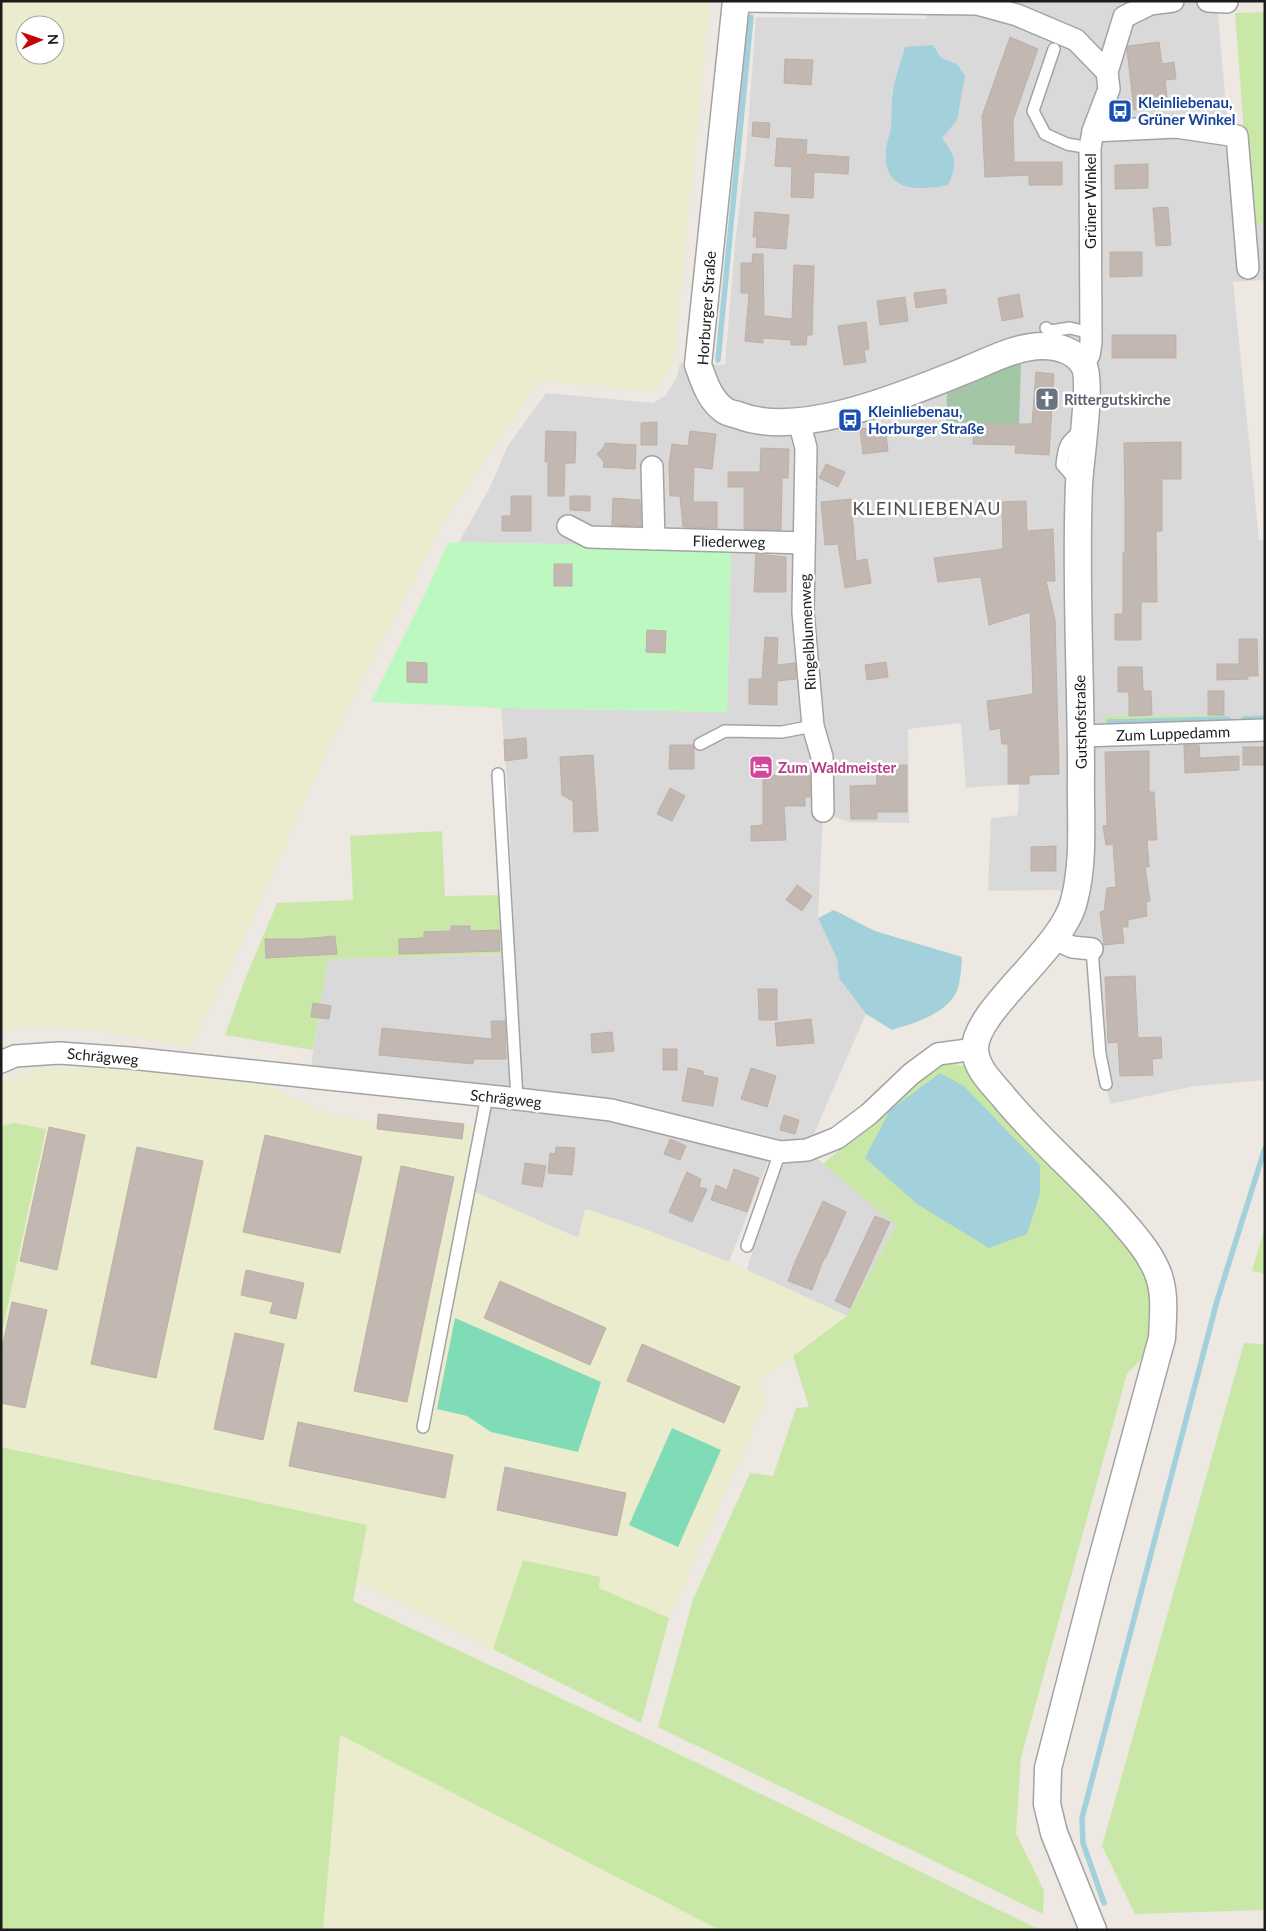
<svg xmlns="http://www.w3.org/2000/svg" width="1266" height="1931" font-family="Lato,sans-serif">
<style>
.residential{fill:#dad9d9}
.farmland{fill:#ebeccd;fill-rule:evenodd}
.grass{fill:#c9e8a7}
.cemetery{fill:#a3c6a7}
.park{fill:#bef8c1}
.pitch{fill:#80dcb6}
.water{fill:#a2d0db}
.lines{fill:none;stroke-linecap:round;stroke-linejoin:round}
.stream{stroke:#a2d0db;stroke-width:5.5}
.building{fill:#c2b8b1;stroke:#bfafa4}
.service-casing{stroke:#a3a3a3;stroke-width:14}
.minor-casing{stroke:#a3a3a3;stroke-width:24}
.tertiary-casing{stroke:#a3a3a3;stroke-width:29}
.service{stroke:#fff;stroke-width:11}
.minor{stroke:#fff;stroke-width:21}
.tertiary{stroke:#fff;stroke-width:26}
.labels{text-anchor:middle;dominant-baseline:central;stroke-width:5;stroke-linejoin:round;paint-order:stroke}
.transit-label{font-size:15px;font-weight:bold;fill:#164399;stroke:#fff;text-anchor:start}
.street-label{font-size:15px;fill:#1c1c1c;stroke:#fff}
.worship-label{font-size:15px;font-weight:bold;fill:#5b616d;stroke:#fff;text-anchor:start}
.hotel-label{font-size:15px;font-weight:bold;fill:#b23c85;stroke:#fff;text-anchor:start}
.quarter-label{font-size:18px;letter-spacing:1px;fill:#4f4f4f;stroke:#fff}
</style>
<rect width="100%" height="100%" fill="#ede9e2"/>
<!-- residential -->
<g class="residential">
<polygon points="927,1 1217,1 1236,225 1265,224 1265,280 1233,282 1259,540 1265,540 1265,1080 1195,1086 1110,1104 1100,1054 1092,949 1055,939 1074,905 1059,890 988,891 991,818 1018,815 1019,784 966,788 961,723 908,729 909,823 848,822 823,812 818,918 837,959 839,978 866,1014 813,1136 799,1142 776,1141 729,1262 639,1227 586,1209 578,1238 473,1191 496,1086 311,1066 327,959 515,954 508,793 501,708 727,712 731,548 459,542 489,489 508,446 546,393 653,403 666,395 677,377 680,363 725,365 735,244 746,153 756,17 926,19"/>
<polygon points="807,1150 896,1225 847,1316 747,1270 780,1152"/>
</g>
<!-- farmland -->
<g class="farmland">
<path d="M1,1H710L673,365L653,392L540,380L447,516L337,729L233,962L190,1047L81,1028L23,1027L1,1033ZM25,25H55V55H25Z"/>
<polygon points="86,1067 144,1071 265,1085 332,1116 377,1123 378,1114 482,1126 473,1191 578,1238 585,1209 639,1227 729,1262 847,1316 757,1383 767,1399 669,1618 641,1723 356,1581 367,1525 1,1447 1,1337 46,1129 14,1123 1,1126 1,1085 4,1080 39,1069"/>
<polygon points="340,1735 720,1930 323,1930"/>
</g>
<!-- grass -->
<g class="grass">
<polygon points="1265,12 1265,224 1251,225 1235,13"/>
<polygon points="1224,715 1228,717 1228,725 1111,726 1102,724 1103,716"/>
<polygon points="442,831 445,896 499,895 503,954 328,959 313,1050 225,1035 245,979 277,903 353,900 350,836"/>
<polygon points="951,1063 969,1068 1143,1262 1154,1296 1147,1353 1127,1374 1021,1757 1016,1833 1044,1891 1043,1914 658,1727 693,1599 750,1473 773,1476 796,1408 809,1407 793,1356 847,1316 896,1225 823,1164 937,1065"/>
<polygon points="14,1123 46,1129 1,1337 1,1126"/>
<polygon points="1265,1227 1265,1274 1252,1271"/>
<polygon points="1244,1343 1265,1344 1265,1910 1135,1914 1102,1846"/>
<polygon points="1,1447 367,1525 353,1601 654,1742 1038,1929 1045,1930 720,1930 340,1735 323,1930 1,1930"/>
<polygon points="523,1560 600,1577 599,1588 669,1618 641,1723 493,1649"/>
</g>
<!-- cemetery -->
<polygon class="cemetery" points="1011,363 1021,363 1019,425 946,422 947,389"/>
<!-- park -->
<polygon class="park" points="459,542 731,548 727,712 501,708 371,702 424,596 448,543"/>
<!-- pitch -->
<g class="pitch">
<polygon points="455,1318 601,1382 578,1452 491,1432 467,1416 437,1409"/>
<polygon points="672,1428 721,1450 678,1547 629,1525"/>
</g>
<!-- water -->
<g class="water">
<path d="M933,45L941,58L957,64L965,76L957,120L942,138C956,158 958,162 948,185C916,191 882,192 886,149C887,142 890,134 891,127C892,115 891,104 893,92C895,77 901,62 905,47Z"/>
<path d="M834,910L875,931L962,957C961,969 961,982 956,993C944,1015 914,1023 892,1030L866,1014L839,978L837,959L818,918Z"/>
<polygon points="940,1073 964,1086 1040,1165 1040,1194 1027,1234 989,1248 917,1204 865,1158 890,1110"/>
</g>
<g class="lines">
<!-- stream -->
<g class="stream">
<polyline points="718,360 751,17"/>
<polyline points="1244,719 1265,718"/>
<polyline points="1109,722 1228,719"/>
<polyline points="1104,1903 1083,1843 1082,1818 1217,1301 1265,1148"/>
</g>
</g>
<!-- building -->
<g class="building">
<polygon points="1010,37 1038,49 1013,120 1014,162 1062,162 1062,185 1029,185 1029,175 985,177 982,116"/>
<polygon points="1159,42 1162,64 1174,62 1176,79 1165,80 1168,106 1134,110 1127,50 1128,46"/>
<polygon points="785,59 813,60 811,85 784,83"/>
<polygon points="753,122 770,123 769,138 752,136"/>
<polygon points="777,138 807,140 806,154 849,157 848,174 814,172 813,198 791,197 792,167 775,166"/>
<polygon points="1148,164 1148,188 1115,189 1115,165"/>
<polygon points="1168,207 1171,245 1156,246 1153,208"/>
<polygon points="755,212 789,215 786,249 756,247 757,237 753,237"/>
<polygon points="1110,252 1142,252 1142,276 1110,277"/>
<polygon points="753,254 763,254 764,316 792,319 794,265 814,266 812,335 807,335 806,345 791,345 791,340 763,338 763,343 745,341 749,293 741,293 741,263 752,263"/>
<polygon points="945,289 947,303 916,308 914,293"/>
<polygon points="1019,294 1023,317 1002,321 998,298"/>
<polygon points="905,297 908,321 880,325 877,301"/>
<polygon points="866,322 869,349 864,350 866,362 844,365 838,326"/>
<rect x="1112" y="335" width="64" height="23"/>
<polygon points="1036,372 1054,374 1049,455 1015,453 1016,445 973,444 974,424 1032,424"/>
<polygon points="657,422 657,445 641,445 641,423"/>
<polygon points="885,426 888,451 863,454 860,429"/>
<polygon points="546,431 576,432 575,463 565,463 564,496 548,496 548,462 545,462"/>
<polygon points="690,431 716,434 712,469 694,467 693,502 717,502 717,528 683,527 680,496 670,496 669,464 672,444 688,446"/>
<polygon points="1181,442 1181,479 1162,479 1162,531 1156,531 1157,602 1141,602 1141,640 1115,640 1115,614 1123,614 1123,553 1125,553 1125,501 1124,443"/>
<polygon points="605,443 636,445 635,469 603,467 604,462 597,454 604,447"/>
<polygon points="761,448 789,449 788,478 782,478 781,530 744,529 744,487 728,487 728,472 760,472"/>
<polygon points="826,464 845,472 838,487 819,478"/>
<polygon points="511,496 531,496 531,531 502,531 502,516 511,516"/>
<polygon points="570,496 590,496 590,511 570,510"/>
<polygon points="613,498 640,500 641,526 612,525"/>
<polygon points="851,499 856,561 867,559 871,583 845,588 838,544 825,545 821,502"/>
<polygon points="1026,501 1027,531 1053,529 1055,581 1046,581 1055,619 1059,774 1029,775 1029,784 1008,784 1008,744 1002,744 1000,728 990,730 987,701 1033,694 1030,612 989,625 981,577 938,582 934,558 1003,549 1002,502"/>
<polygon points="756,554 786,557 786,592 754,592"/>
<rect x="554" y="564" width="18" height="22"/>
<polygon points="647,630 666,631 665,653 646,652"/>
<polygon points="765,637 778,638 777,665 795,663 796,679 777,681 777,705 749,704 749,679 762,679"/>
<polygon points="1239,639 1257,639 1258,676 1248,676 1248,679 1217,680 1217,664 1239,664"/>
<polygon points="407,662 427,663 427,683 407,682"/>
<polygon points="886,662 888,677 867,680 865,665"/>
<polygon points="1118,667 1142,667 1143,691 1151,691 1152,715 1129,716 1129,692 1118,692"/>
<rect x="1208" y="691" width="16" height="24"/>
<polygon points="526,738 527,758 505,761 504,740"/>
<polygon points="670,745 693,745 694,749 694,769 669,769"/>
<polygon points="1184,745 1199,745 1200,758 1239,756 1239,770 1185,773"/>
<rect x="1243" y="747" width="22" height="18"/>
<polygon points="1149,751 1149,792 1154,792 1157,840 1147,840 1149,867 1145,867 1150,901 1146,902 1147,916 1128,920 1128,927 1122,927 1124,943 1104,945 1100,912 1104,911 1107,888 1116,887 1113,844 1106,845 1103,826 1107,825 1105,752"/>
<polygon points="593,755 598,831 574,832 573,801 562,795 560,757"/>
<polygon points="876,765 907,765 907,812 877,812 877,819 851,819 850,786 877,785"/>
<polygon points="810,775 810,797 805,797 805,806 784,806 786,840 751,841 751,826 763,825 763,776"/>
<polygon points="670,788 685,796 672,821 657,814"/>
<polygon points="1056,846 1056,871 1031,871 1031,847"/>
<polygon points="797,885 812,896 802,911 786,900"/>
<polygon points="451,926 470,926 470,931 499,930 500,951 399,954 399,939 424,938 424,932 451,931"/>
<polygon points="335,936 337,954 266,958 265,939 301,939"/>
<polygon points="1135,976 1138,1038 1161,1037 1162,1058 1152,1059 1153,1075 1120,1076 1118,1042 1108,1043 1105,977"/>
<polygon points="758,989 777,989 777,1020 759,1020"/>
<polygon points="313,1003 331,1006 329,1019 311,1017"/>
<polygon points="811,1019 814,1043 777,1046 775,1023"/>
<polygon points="491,1021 505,1021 506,1059 474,1059 473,1064 379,1055 382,1028 492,1039"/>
<polygon points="612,1032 614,1051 592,1053 591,1034"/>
<rect x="663" y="1049" width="14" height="21"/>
<polygon points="688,1068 703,1071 703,1075 718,1078 713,1106 682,1101"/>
<polygon points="751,1068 776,1076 767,1107 741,1099"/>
<polygon points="378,1114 464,1124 462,1139 377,1129"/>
<polygon points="784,1115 799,1120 795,1134 780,1130"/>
<polygon points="49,1127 85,1135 57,1270 20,1261"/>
<polygon points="265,1135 362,1157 340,1253 243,1232"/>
<polygon points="670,1139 686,1146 680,1160 664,1154"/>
<polygon points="137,1147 203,1161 156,1378 91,1364"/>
<polygon points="556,1147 575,1148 572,1175 548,1173 550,1153 555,1154"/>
<polygon points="525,1163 546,1166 542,1187 522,1184"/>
<polygon points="401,1166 454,1177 407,1402 354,1391"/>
<polygon points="734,1169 759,1178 747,1212 711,1200 716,1185 727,1190"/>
<polygon points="687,1172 701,1179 699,1187 707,1189 692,1222 669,1212"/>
<polygon points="823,1201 846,1212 825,1259 824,1258 812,1290 788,1281 795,1262"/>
<polygon points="875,1216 890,1222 850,1308 835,1301"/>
<polygon points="246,1270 304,1283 296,1319 270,1313 273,1302 241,1295"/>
<polygon points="500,1281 606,1328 590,1365 484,1318"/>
<polygon points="12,1302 47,1310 25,1408 1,1403 1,1352"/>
<polygon points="235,1333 284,1344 263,1440 214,1429"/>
<polygon points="642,1344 740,1387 724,1423 627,1381"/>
<polygon points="298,1422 453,1455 445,1498 289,1466"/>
<polygon points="505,1467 626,1493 617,1536 497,1510"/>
</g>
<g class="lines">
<!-- service casing -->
<g class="service-casing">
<g id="service">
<polyline points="1054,49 1033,111 1045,134 1067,144 1090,148"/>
<polyline points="1046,328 1050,331 1070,328 1091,333"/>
<path d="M1076,481L1062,465C1064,444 1066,441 1083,428"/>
<polyline points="700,744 725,731 782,732 813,726"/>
<polyline points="498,774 517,1099"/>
<polyline points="1092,949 1100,1054 1106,1084"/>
<polyline points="747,1246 780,1152"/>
<polyline points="423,1427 487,1096"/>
</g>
</g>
<!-- minor casing -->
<g class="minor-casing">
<g id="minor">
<polyline points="736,1 977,4 1017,15 1076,40 1107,72 1109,89 1093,131 1090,148 1091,343 1089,355 1083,363"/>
<polyline points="1208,1 1227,2"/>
<polyline points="1107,72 1124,17 1150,4 1173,1"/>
<polyline points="1093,131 1176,127 1237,136 1248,268"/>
<polyline points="799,421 806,448 803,612 813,726 822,757 823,811"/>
<polyline points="652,467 654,539"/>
<polyline points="568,526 589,537 804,543"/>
<polyline points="1081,736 1265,730"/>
<polyline points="1055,939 1072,947 1092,949"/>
<polyline points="1,1062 15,1056 59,1053 130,1058 509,1098 611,1110 780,1152 807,1150 837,1138 869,1114 911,1074 938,1054 975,1049"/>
</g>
</g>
<!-- tertiary casing -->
<g class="tertiary-casing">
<path id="tertiary" d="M736,1L698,365C704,381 709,399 724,410C728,413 734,414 738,415C799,440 906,394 964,371C989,361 1016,346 1043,346C1058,346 1075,351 1083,364C1093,378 1080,462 1079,484C1075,580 1081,677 1081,773C1080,815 1085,860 1074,901C1063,949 973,1011 975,1050C976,1068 991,1082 1002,1095C1038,1140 1084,1177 1122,1221C1135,1236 1149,1252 1157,1271C1166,1292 1163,1315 1162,1338L1097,1577L1048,1768L1047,1804L1054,1833L1093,1930"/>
</g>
<!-- service -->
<use href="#service" class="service"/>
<!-- minor -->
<use href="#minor" class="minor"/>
<!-- tertiary -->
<use href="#tertiary" class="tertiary"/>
</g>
<!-- icons -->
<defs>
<g id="bus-square" transform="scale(1.25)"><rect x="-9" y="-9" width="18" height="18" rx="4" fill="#1a4fb4" stroke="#fff"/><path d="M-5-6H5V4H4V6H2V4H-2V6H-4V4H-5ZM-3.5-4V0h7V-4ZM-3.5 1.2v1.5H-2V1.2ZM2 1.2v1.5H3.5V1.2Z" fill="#fff"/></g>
<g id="church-square" transform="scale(1.25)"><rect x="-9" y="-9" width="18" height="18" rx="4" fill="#6b7280" stroke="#fff"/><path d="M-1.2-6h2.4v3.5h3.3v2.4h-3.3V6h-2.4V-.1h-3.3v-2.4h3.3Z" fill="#fff"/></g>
<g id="hotel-square" transform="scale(1.25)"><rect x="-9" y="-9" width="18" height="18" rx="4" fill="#d1479c" stroke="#fff"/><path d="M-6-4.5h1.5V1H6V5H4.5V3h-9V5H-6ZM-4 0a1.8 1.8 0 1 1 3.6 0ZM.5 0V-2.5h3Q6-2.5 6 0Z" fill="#fff"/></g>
</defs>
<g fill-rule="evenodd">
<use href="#bus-square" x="1120" y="111"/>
<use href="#church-square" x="1047" y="399"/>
<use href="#bus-square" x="850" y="420"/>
<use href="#hotel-square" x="761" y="767"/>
</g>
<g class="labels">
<!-- transit labels -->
<g class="transit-label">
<text x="1138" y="102">Kleinliebenau,<tspan x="1138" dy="17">Grüner Winkel</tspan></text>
<text x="868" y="411">Kleinliebenau,<tspan x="868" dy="17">Horburger Straße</tspan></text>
</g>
<!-- street labels -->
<g class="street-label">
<text transform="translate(1090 201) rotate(-90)">Grüner Winkel</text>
<text transform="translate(706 308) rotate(-86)">Horburger Straße</text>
<text transform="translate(729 541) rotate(1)">Fliederweg</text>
<text transform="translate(807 632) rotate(-93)">Ringelblumenweg</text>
<text transform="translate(1080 722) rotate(-91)">Gutshofstraße</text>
<text transform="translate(1173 733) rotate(-2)">Zum Luppedamm</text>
<text transform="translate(103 1056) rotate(5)">Schrägweg</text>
<text transform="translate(506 1098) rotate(6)">Schrägweg</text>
</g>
<!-- worship labels -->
<g class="worship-label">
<text x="1064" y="399">Rittergutskirche</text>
</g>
<!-- hotel labels -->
<g class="hotel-label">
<text x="778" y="767">Zum Waldmeister</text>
</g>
<!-- quarter labels -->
<g class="quarter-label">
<text x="927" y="508">KLEINLIEBENAU</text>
</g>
</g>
<!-- border -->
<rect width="1266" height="1931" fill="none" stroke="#1c1c1c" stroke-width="5"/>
<!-- north arrow -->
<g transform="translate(40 40) rotate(88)"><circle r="24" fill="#ffffff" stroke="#a4a4a4"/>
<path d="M0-4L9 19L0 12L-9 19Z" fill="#c50308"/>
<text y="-8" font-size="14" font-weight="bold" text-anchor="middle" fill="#1c1c1c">N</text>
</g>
</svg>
